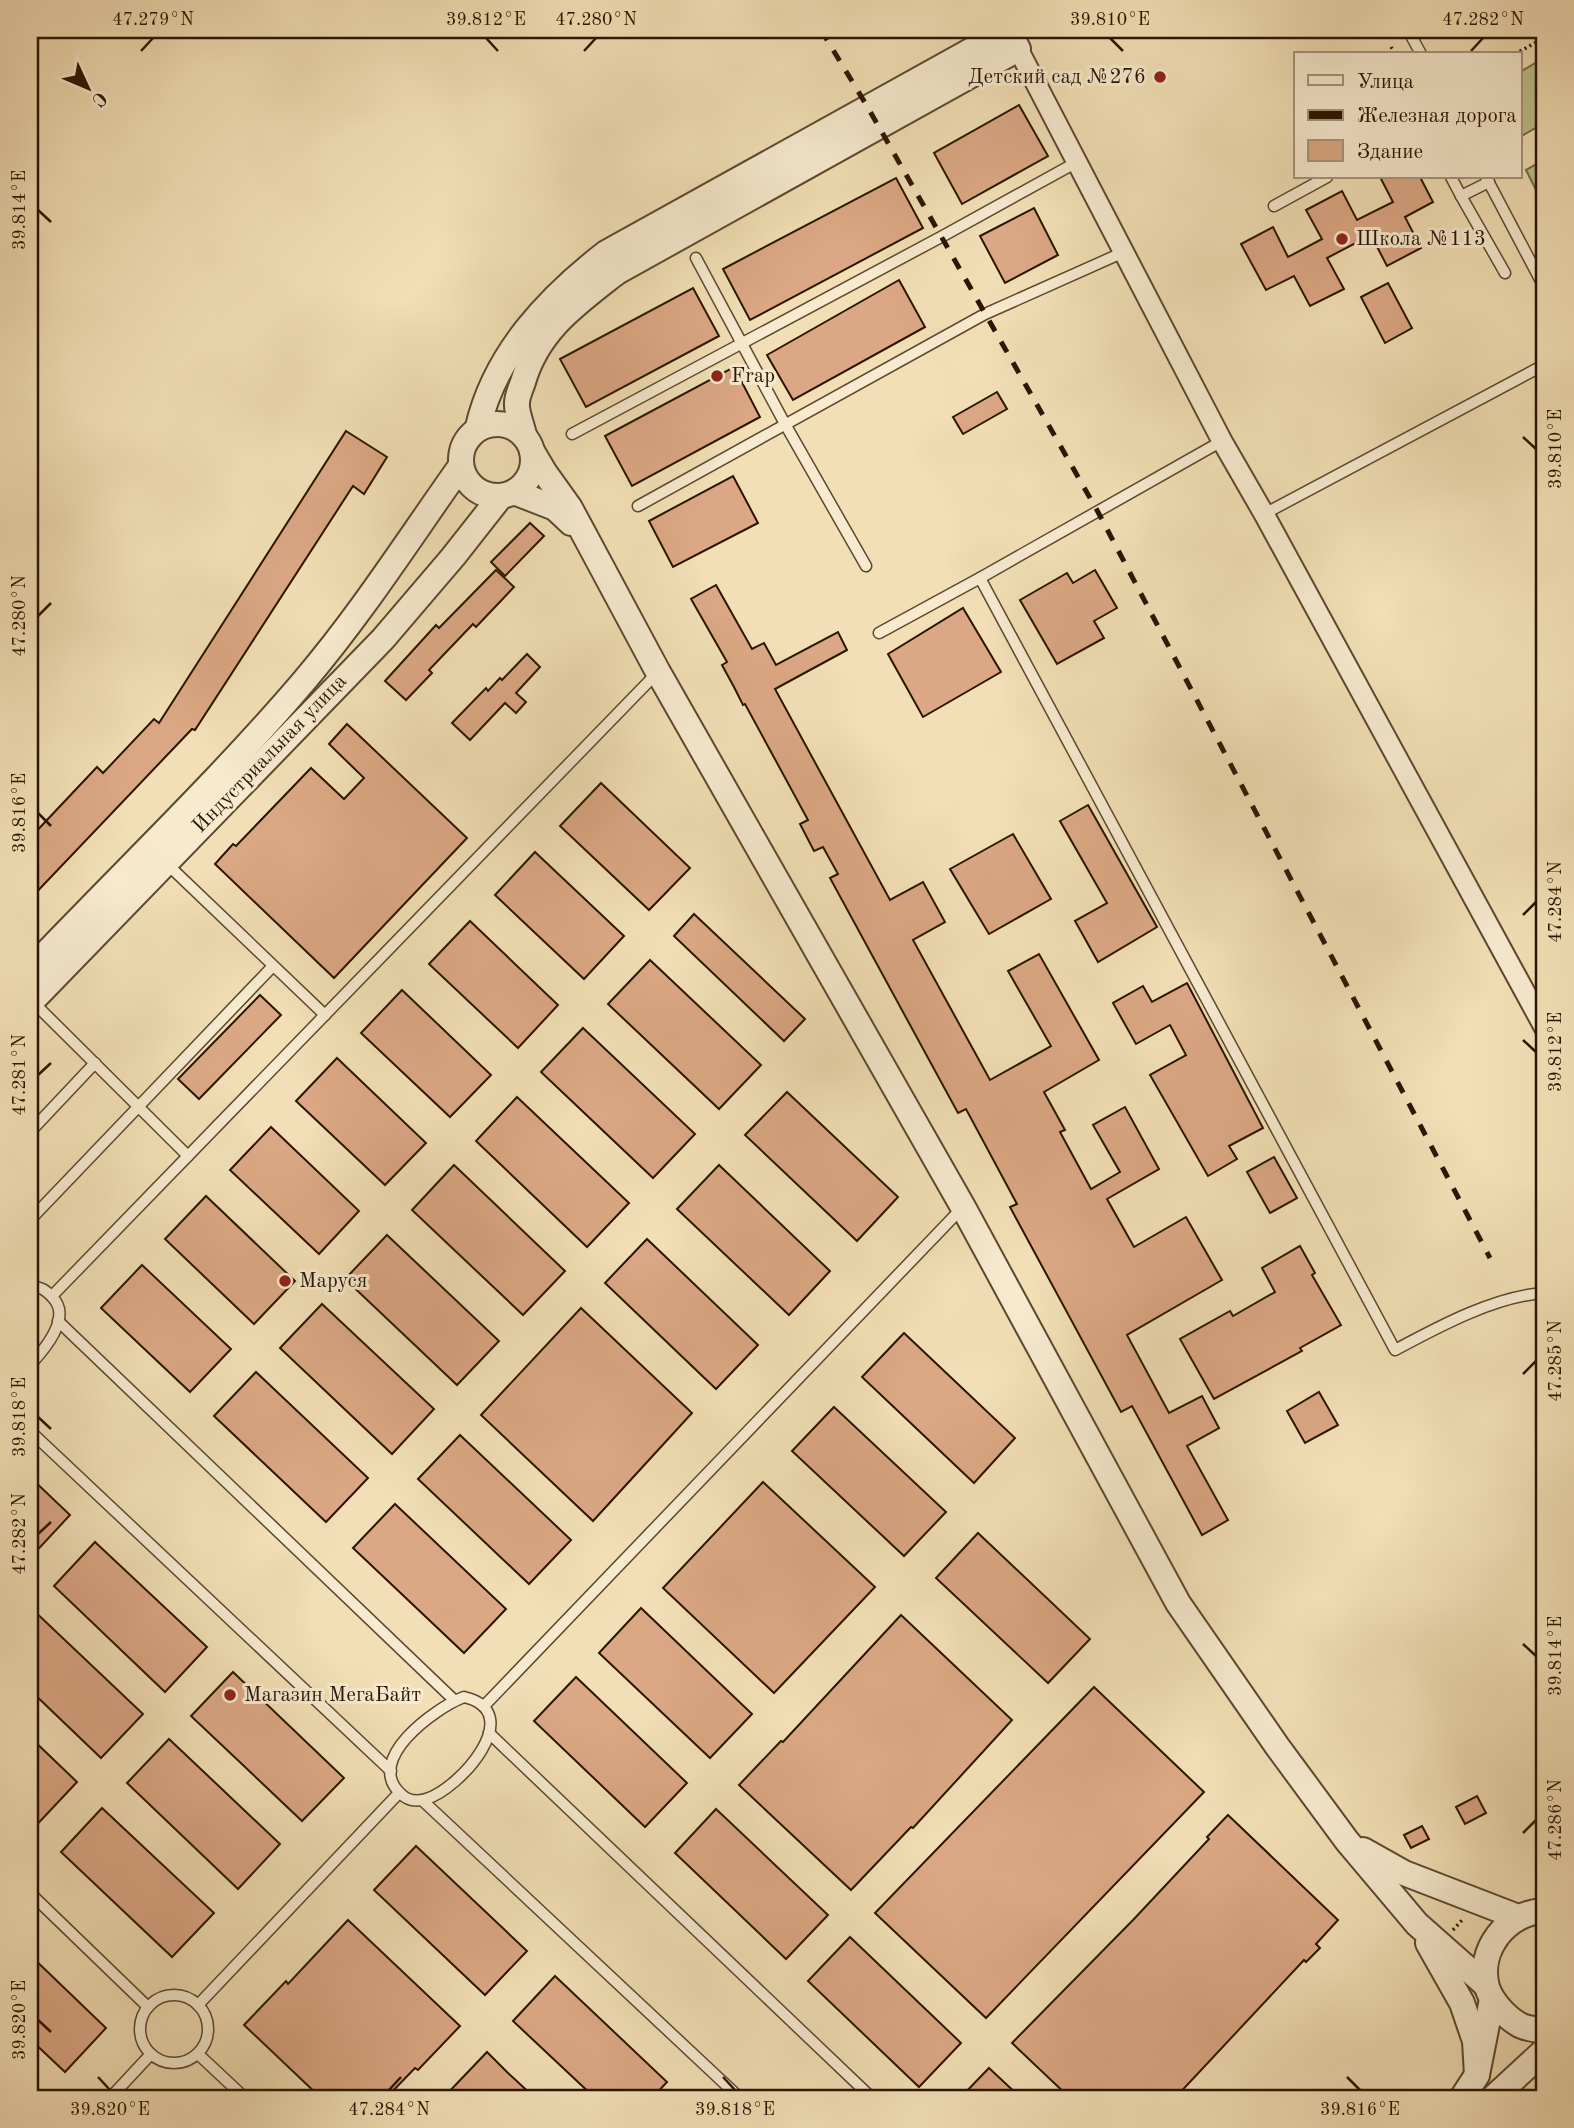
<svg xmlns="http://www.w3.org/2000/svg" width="1574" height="2128" font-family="'Old Standard TT',serif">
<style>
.green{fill:#bec18b;stroke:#746b46;stroke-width:2}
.building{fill:#dba784;stroke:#2a1502;stroke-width:2}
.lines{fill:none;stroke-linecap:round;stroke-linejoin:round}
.service-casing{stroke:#5c482f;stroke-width:13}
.minor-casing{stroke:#5c482f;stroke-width:23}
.tertiary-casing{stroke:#5c482f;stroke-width:28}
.path{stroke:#2a1502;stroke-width:3.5;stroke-dasharray:2 3.5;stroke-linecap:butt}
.service{stroke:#f7eacf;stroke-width:10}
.minor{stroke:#f7eacf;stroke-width:19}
.tertiary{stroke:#f7eacf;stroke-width:24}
.rail{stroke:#2a1502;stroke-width:5;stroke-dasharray:12 12;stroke-linecap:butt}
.ticks{fill:none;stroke:#2a1502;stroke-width:2.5}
.poi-dot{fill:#8f2418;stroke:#f7eacf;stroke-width:2.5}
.labels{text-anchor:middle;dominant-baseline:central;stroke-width:6;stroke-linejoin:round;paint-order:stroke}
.poi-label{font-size:21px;fill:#2a1502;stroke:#f7eacf;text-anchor:start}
.street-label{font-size:21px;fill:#2a1502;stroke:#f7eacf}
.neatline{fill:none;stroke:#2a1502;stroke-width:2.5}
.ticks-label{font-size:18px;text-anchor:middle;fill:#2a1502}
</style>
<rect width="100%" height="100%" fill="#f2dfb5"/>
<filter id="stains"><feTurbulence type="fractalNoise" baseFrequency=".00286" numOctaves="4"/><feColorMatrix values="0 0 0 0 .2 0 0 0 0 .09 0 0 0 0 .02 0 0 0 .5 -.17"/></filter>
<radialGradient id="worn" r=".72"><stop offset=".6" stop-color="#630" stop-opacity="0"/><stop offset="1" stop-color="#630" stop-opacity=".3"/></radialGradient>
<!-- green -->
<g class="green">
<polygon points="1544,58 1544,123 1520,137 1520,72"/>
<polygon points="1544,160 1544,206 1526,170"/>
</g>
<!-- building -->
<g class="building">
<polygon points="1019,105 1048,156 962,204 934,153"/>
<polygon points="1380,177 1420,177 1433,202 1405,217 1421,248 1387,266 1371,235 1327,258 1344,289 1310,306 1294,276 1266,290 1241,244 1273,227 1288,257 1322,239 1306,210 1342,191 1357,220 1393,202"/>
<polygon points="896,178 923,228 750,320 723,269"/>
<polygon points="1034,208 1058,255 1005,283 980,236"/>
<polygon points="899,280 925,327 793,400 767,355"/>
<polygon points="1388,283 1412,328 1385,343 1361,297"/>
<polygon points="693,288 719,336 586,407 560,359"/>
<polygon points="734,367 760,417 632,486 605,436"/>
<polygon points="997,392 1007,409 963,434 953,417"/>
<polygon points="346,431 387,457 364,494 353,486 195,730 192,729 30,899 30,838 97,767 103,773 154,719 159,723"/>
<polygon points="733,476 758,523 673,567 649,521"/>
<polygon points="530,523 544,536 505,576 491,562"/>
<polygon points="496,570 514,587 476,627 473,624 429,670 432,673 406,700 385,681 436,625 439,628"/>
<polygon points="1095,570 1117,608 1094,621 1104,638 1057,664 1020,600 1067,573 1073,583"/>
<polygon points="716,585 752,649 764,643 776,665 838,632 847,650 775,689 890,900 923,882 945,922 913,940 990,1080 1051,1046 1008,971 1039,954 1099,1060 1044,1092 1065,1130 1060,1132 1091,1189 1120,1172 1093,1125 1125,1107 1159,1169 1107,1199 1134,1247 1186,1217 1222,1280 1127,1335 1169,1413 1202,1396 1219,1428 1187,1446 1228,1520 1202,1535 1132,1406 1121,1412 1010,1207 1017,1204 966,1109 958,1113 830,878 838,874 823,847 814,851 800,824 808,820 745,704 743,705 734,687 722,665 727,662 691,599"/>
<polygon points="963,608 1001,672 923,717 888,654"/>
<polygon points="527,654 540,667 516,693 526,702 516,713 505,703 470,740 452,723 486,688 488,691 500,678 502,680"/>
<polygon points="347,724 467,838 334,978 215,864 233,844 236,846 311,768 344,799 364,778 329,744"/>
<polygon points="601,783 690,868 649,910 560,826"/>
<polygon points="1088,805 1157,927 1098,962 1075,921 1107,903 1060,821"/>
<polygon points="1013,834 1051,899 989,934 950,869"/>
<polygon points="535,852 624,936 584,979 495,895"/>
<polygon points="694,914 805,1019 784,1041 674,936"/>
<polygon points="470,921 558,1005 518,1048 429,964"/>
<polygon points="650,960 761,1065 719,1109 608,1004"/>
<polygon points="1187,983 1263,1128 1229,1146 1237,1159 1208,1176 1150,1075 1186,1055 1170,1025 1136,1044 1113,1003 1143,986 1152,1002"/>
<polygon points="402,990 491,1075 450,1117 361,1033"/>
<polygon points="260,995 281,1015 199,1099 178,1079"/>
<polygon points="583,1028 695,1134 653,1178 541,1072"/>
<polygon points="337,1058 426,1143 385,1185 296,1101"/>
<polygon points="787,1092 898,1197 857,1241 745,1135"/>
<polygon points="517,1097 629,1203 587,1247 476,1141"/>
<polygon points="271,1127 359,1211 319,1254 230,1170"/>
<polygon points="1274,1157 1297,1198 1270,1213 1247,1172"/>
<polygon points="454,1165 565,1271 523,1315 412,1210"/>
<polygon points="719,1165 830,1271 789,1315 677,1209"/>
<polygon points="206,1196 295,1281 254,1324 165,1239"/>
<polygon points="387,1235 499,1341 457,1385 345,1279"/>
<polygon points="647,1239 758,1345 716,1389 605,1283"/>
<polygon points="1300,1246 1315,1273 1312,1275 1341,1325 1300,1348 1302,1351 1214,1399 1180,1339 1230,1311 1233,1316 1275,1292 1262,1268"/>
<polygon points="142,1265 231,1349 190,1392 101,1308"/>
<polygon points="322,1304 434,1409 392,1454 280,1348"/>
<polygon points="581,1308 692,1413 593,1521 481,1415"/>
<polygon points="904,1333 1015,1438 974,1483 862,1377"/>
<polygon points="256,1372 368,1478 326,1522 214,1416"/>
<polygon points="1319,1392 1338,1425 1305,1443 1287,1411"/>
<polygon points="834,1407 946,1512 904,1556 792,1451"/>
<polygon points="460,1435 571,1540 529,1584 418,1479"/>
<polygon points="30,1477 70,1515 30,1558"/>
<polygon points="763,1482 875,1587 774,1693 663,1588"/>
<polygon points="395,1504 506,1609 464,1653 353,1548"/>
<polygon points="978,1533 1090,1639 1048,1683 936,1578"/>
<polygon points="95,1542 207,1647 165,1692 54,1586"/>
<polygon points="30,1607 143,1714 101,1758 30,1690"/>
<polygon points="641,1608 752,1714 710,1758 599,1653"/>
<polygon points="901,1615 1012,1720 913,1828 911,1827 851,1890 739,1785 781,1741 783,1742"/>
<polygon points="233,1672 344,1778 302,1821 191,1716"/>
<polygon points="576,1677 687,1783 645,1827 534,1721"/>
<polygon points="1094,1687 1204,1792 986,2018 875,1913"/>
<polygon points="30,1737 77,1782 30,1832"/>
<polygon points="169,1739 280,1844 238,1889 127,1783"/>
<polygon points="1477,1796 1486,1813 1465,1824 1456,1807"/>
<polygon points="102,1808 214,1913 172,1957 61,1852"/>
<polygon points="716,1809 828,1915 786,1959 675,1853"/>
<polygon points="1228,1815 1338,1920 1316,1944 1320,1948 1306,1962 1304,1960 1175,2098 1070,2098 1012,2043 1134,1919 1209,1839 1207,1837"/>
<polygon points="1422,1826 1429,1839 1411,1848 1404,1835"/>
<polygon points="416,1846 527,1951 485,1995 374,1890"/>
<polygon points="348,1920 460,2026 418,2070 415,2068 386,2098 321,2098 244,2025 286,1981 288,1984"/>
<polygon points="850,1937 961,2043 919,2087 808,1981"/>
<polygon points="30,1955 106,2028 65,2072 30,2039"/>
<polygon points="555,1976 667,2082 652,2098 595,2098 513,2021"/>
<polygon points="487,2052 508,2073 535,2098 443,2098"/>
<polygon points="989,2068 1021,2098 960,2098"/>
</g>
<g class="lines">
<!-- service casing -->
<g class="service-casing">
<g id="service">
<polyline points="1408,30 1421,54"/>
<polyline points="1451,177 1461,196"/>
<polyline points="1486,177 1544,287"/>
<polyline points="1489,182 1461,196 1505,273"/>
<polyline points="1274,206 1327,177"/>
<polyline points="696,258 785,424 866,566"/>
<polyline points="572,434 941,237 1077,162"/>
<polyline points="638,506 985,314 1124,252"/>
<polyline points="1264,514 1544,365"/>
<path d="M980,578L1395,1350C1438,1327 1495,1296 1544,1293"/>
<polyline points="879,633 980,578 1222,441"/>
<polyline points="166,863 325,1015"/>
<polyline points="32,1001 188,1156"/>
<polyline points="30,1132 95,1063"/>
<polyline points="30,1220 273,966"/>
<path d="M30,1287C40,1286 46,1290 53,1298C72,1318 44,1350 30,1365"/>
<polyline points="52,1296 656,674"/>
<polyline points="58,1321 454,1700"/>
<polyline points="30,1431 391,1771"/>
<path d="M464,1697C528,1712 460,1789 426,1799C416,1802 408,1801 401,1794C363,1760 435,1708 464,1697Z"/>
<polyline points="484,1706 963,1207"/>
<polyline points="489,1733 872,2098"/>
<polyline points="422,1800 740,2098"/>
<polyline points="30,1893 148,2007"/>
<circle cx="174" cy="2029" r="34"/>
<polyline points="198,2005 399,1793"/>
<polyline points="198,2054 245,2098"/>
<polyline points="110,2098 151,2054"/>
</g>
</g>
<!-- minor casing -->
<g class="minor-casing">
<polyline id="minor" points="1018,49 1222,441 1264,514 1544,1027"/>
</g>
<!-- tertiary casing -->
<g class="tertiary-casing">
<g id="tertiary">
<circle cx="497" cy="460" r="36"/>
<path d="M478,427C495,354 548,298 606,253L1008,30"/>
<path d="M524,435C522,425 516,412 517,403C517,396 521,388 523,382C538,330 576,304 617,272L1018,49L1008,30"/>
<polyline points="532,451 545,473 570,508 658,672 963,1207 1178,1603 1277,1746 1347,1841 1417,1924 1486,1985"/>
<polyline points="514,492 555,508 571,523"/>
<path d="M30,970C121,874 218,782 304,681C361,614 409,539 460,467"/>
<polyline points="30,1003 383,639 453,557 501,496"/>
<polyline points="1363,1850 1404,1873 1518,1917"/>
<path d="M1544,1911C1507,1912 1477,1950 1487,1987C1491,2001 1506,2017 1518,2024C1525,2029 1536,2029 1544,2031"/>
<polyline points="1428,1943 1462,2003 1475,2041 1477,2075"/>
<polyline points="1462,2098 1477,2075 1492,1999"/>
<polyline points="1493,2098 1544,2051"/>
</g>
</g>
<!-- path -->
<g class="path">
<polyline points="1391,47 1395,54"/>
<polyline points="1515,54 1544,38"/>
<polyline points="1453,1930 1464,1918"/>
</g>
<!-- service -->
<use href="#service" class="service"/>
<!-- minor -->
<use href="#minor" class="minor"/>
<!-- tertiary -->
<use href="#tertiary" class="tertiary"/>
<!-- rail -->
<polyline class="rail" points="821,30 867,106 1098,512 1490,1258"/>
</g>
<!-- ticks -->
<path class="ticks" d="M486,38L498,51M1110,38L1123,51M141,51L153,38M584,51L596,38M1471,51L1483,38M38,210L51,222M1523,437L1536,449M38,616L51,603M38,813L51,826M1523,915L1536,902M1523,1040L1536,1052M38,1075L51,1063M1523,1374L1536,1361M38,1417L51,1429M38,1534L51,1522M1523,1644L1536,1656M1523,1833L1536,1820M38,2020L51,2032M98,2077L110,2090M723,2077L735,2090M1347,2077L1360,2090M389,2090L401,2077"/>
<!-- markers -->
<g class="poi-dot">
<circle cx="1160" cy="77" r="7"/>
<circle cx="1342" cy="239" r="7"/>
<circle cx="717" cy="376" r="7"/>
<circle cx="285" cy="1281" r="7"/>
<circle cx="230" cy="1695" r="7"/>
</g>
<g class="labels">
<!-- poi labels -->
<g class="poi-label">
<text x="1146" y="77" text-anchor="end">Детский сад №276</text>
<text x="1356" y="239">Школа №113</text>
<text x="731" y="376">Frap</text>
<text x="299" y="1281">Маруся</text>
<text x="244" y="1695">Магазин МегаБайт</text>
</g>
<!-- street labels -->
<g class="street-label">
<text transform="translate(270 754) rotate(-46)">Индустриальная улица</text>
</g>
</g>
<!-- margin -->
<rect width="1574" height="2128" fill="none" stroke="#f2dfb5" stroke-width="77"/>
<!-- legend -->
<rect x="1294" y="52" width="228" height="126" fill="#f7eacf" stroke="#a5957d" stroke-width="2"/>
<rect x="1308" y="75" width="35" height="10" fill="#f7eacf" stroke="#a5957d" stroke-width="2"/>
<text x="1357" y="88" font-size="21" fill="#2a1502">Улица</text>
<rect x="1308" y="110" width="35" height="10" fill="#2a1502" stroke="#a5957d" stroke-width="2"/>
<text x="1357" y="122" font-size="21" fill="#2a1502">Железная дорога</text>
<rect x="1308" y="140" width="35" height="21" fill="#dba784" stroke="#a5957d" stroke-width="2"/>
<text x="1357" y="158" font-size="21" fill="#2a1502">Здание</text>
<!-- north arrow -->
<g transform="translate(88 88) rotate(134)" stroke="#f7eacf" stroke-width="5" paint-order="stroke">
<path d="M0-5L12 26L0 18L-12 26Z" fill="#2a1502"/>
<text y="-10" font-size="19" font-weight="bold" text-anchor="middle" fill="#2a1502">С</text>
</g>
<rect x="38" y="38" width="1498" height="2052" class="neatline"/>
<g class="ticks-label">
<text x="153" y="25">47.279°N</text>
<text x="486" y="25">39.812°E</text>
<text x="596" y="25">47.280°N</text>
<text x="1110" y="25">39.810°E</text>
<text x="1483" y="25">47.282°N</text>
<text transform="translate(19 210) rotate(-90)" y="6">39.814°E</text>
<text transform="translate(1555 449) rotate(-90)" y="6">39.810°E</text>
<text transform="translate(19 616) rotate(-90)" y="6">47.280°N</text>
<text transform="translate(19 813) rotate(-90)" y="6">39.816°E</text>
<text transform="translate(1555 902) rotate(-90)" y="6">47.284°N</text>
<text transform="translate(1555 1052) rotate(-90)" y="6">39.812°E</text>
<text transform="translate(19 1075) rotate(-90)" y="6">47.281°N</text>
<text transform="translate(1555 1361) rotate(-90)" y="6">47.285°N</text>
<text transform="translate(19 1417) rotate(-90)" y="6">39.818°E</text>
<text transform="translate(19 1534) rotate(-90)" y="6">47.282°N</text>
<text transform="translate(1555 1656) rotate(-90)" y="6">39.814°E</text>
<text transform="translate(1555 1820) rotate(-90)" y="6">47.286°N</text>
<text transform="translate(19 2020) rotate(-90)" y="6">39.820°E</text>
<text x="110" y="2115">39.820°E</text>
<text x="389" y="2115">47.284°N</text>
<text x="735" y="2115">39.818°E</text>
<text x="1360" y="2115">39.816°E</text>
</g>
<rect width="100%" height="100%" filter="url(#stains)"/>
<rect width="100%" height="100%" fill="url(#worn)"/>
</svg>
